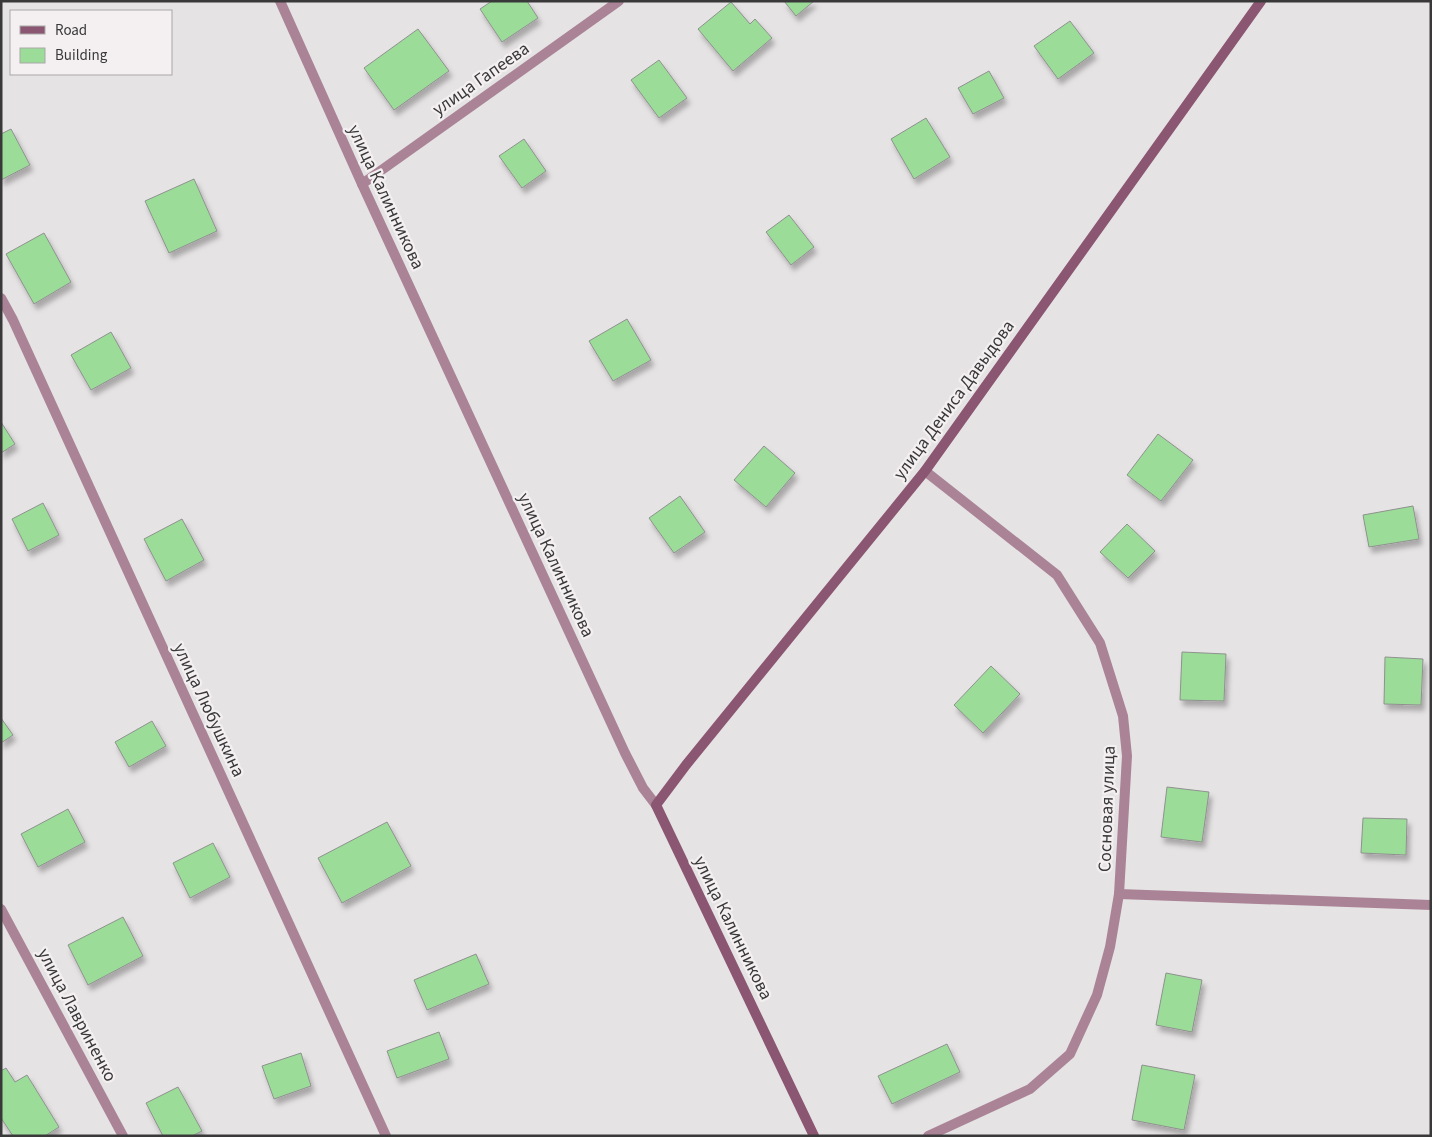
<svg xmlns="http://www.w3.org/2000/svg" width="1432" height="1137" font-family="'Source Sans 3',sans-serif">
<style>
.building{fill:#9adc98;stroke:#8f918f;filter:url(#shadow)}
.lines{fill:none;stroke-linecap:round;stroke-linejoin:round}
.minor{stroke:#aa8496;stroke-width:10}
.secondary{stroke:#8b5671;stroke-width:10}
.labels{text-anchor:middle;dominant-baseline:central;stroke-width:4.5;stroke-linejoin:round;paint-order:stroke}
.street-label{font-size:18px;fill:#3a393a;stroke:#f4f0f2}
</style>
<defs>
<filter id="shadow"><feDropShadow dx="3" dy="5.5" stdDeviation="2.5" flood-color="#0004"/></filter>
</defs>
<rect width="100%" height="100%" fill="#e6e3e4"/>
<!-- building -->
<g class="building">
<polygon points="492,1 527,1 538,18 502,42 480,9"/>
<polygon points="784,1 814,1 796,16"/>
<polygon points="731,2 750,24 755,19 772,38 733,71 698,29"/>
<polygon points="1070,21 1094,53 1058,79 1034,46"/>
<polygon points="418,29 449,71 394,110 364,68"/>
<polygon points="659,60 687,98 659,118 631,80"/>
<polygon points="989,71 1004,98 973,114 958,88"/>
<polygon points="926,118 950,157 914,179 891,139"/>
<polygon points="11,129 30,165 1,180 1,134"/>
<polygon points="524,139 546,171 522,188 499,156"/>
<polygon points="194,179 217,231 169,253 145,201"/>
<polygon points="789,215 814,247 791,265 766,232"/>
<polygon points="44,233 71,282 34,304 6,254"/>
<polygon points="627,319 651,360 613,381 589,341"/>
<polygon points="111,332 131,368 91,390 71,355"/>
<polygon points="1,422 15,444 1,453"/>
<polygon points="1158,434 1193,460 1161,501 1127,475"/>
<polygon points="764,446 795,473 766,507 734,480"/>
<polygon points="680,496 705,532 674,553 649,518"/>
<polygon points="43,503 59,535 28,551 12,519"/>
<polygon points="1413,506 1419,539 1369,547 1363,515"/>
<polygon points="182,519 204,560 166,581 144,539"/>
<polygon points="1127,524 1155,551 1128,578 1100,552"/>
<polygon points="1182,652 1226,654 1224,701 1180,700"/>
<polygon points="1385,657 1423,659 1421,705 1384,704"/>
<polygon points="991,666 1020,694 983,733 954,705"/>
<polygon points="1,718 13,735 1,743"/>
<polygon points="152,721 166,746 129,767 115,742"/>
<polygon points="1167,787 1209,792 1202,842 1161,837"/>
<polygon points="68,809 85,842 38,867 21,834"/>
<polygon points="1363,818 1407,819 1406,855 1361,853"/>
<polygon points="387,822 411,866 342,903 318,858"/>
<polygon points="213,843 230,877 190,898 173,863"/>
<polygon points="123,917 143,956 88,985 68,945"/>
<polygon points="476,954 489,984 427,1010 414,980"/>
<polygon points="1166,973 1202,980 1192,1032 1156,1025"/>
<polygon points="439,1032 449,1059 397,1078 387,1051"/>
<polygon points="947,1044 960,1072 892,1104 878,1076"/>
<polygon points="301,1053 311,1086 274,1099 262,1066"/>
<polygon points="1142,1065 1195,1075 1184,1130 1132,1120"/>
<polygon points="6,1068 15,1082 27,1075 59,1127 45,1136 13,1136 1,1118 1,1071"/>
<polygon points="178,1087 202,1131 192,1136 163,1136 146,1103"/>
</g>
<g class="lines">
<!-- minor -->
<g class="minor">
<polyline points="280,1 362,184 625,753 643,788 656,805"/>
<polyline points="362,184 619,1"/>
<polyline points="1,298 13,320 386,1136"/>
<polyline points="925,471 1057,575 1100,643 1123,716 1127,756 1119,894 1110,947 1097,995 1070,1054 1030,1089 928,1136"/>
<polyline points="1119,894 1431,905"/>
<polyline points="1,909 123,1136"/>
</g>
<!-- secondary -->
<polyline class="secondary" points="814,1136 656,805 686,765 925,471 1261,1"/>
</g>
<g class="labels">
<!-- street labels -->
<g class="street-label">
<text transform="translate(481 79) rotate(-35)">улица Гапеева</text>
<text transform="translate(386 197) rotate(65)">улица Калинникова</text>
<text transform="translate(954 400) rotate(-54)">улица Дениса Давыдова</text>
<text transform="translate(556 565) rotate(65)">улица Калинникова</text>
<text transform="translate(209 710) rotate(65)">улица Любушкина</text>
<text transform="translate(1107 809) rotate(-88)">Сосновая улица</text>
<text transform="translate(733 928) rotate(64)">улица Калинникова</text>
<text transform="translate(77 1015) rotate(62)">улица Лавриненко</text>
</g>
</g>
<!-- border -->
<rect width="1432" height="1137" fill="none" stroke="#3a393a" stroke-width="5"/>
<!-- legend -->
<rect x="10" y="10" width="162" height="65" fill="#f4f0f2" stroke="#aaa7a8"/>
<rect x="20" y="26" width="25" height="8" fill="#8b5671" stroke="#aaa7a8"/>
<text x="55" y="35" font-size="15" fill="#3a393a">Road</text>
<rect x="20" y="48" width="25" height="15" fill="#9adc98" stroke="#aaa7a8"/>
<text x="55" y="60" font-size="15" fill="#3a393a">Building</text>
</svg>
